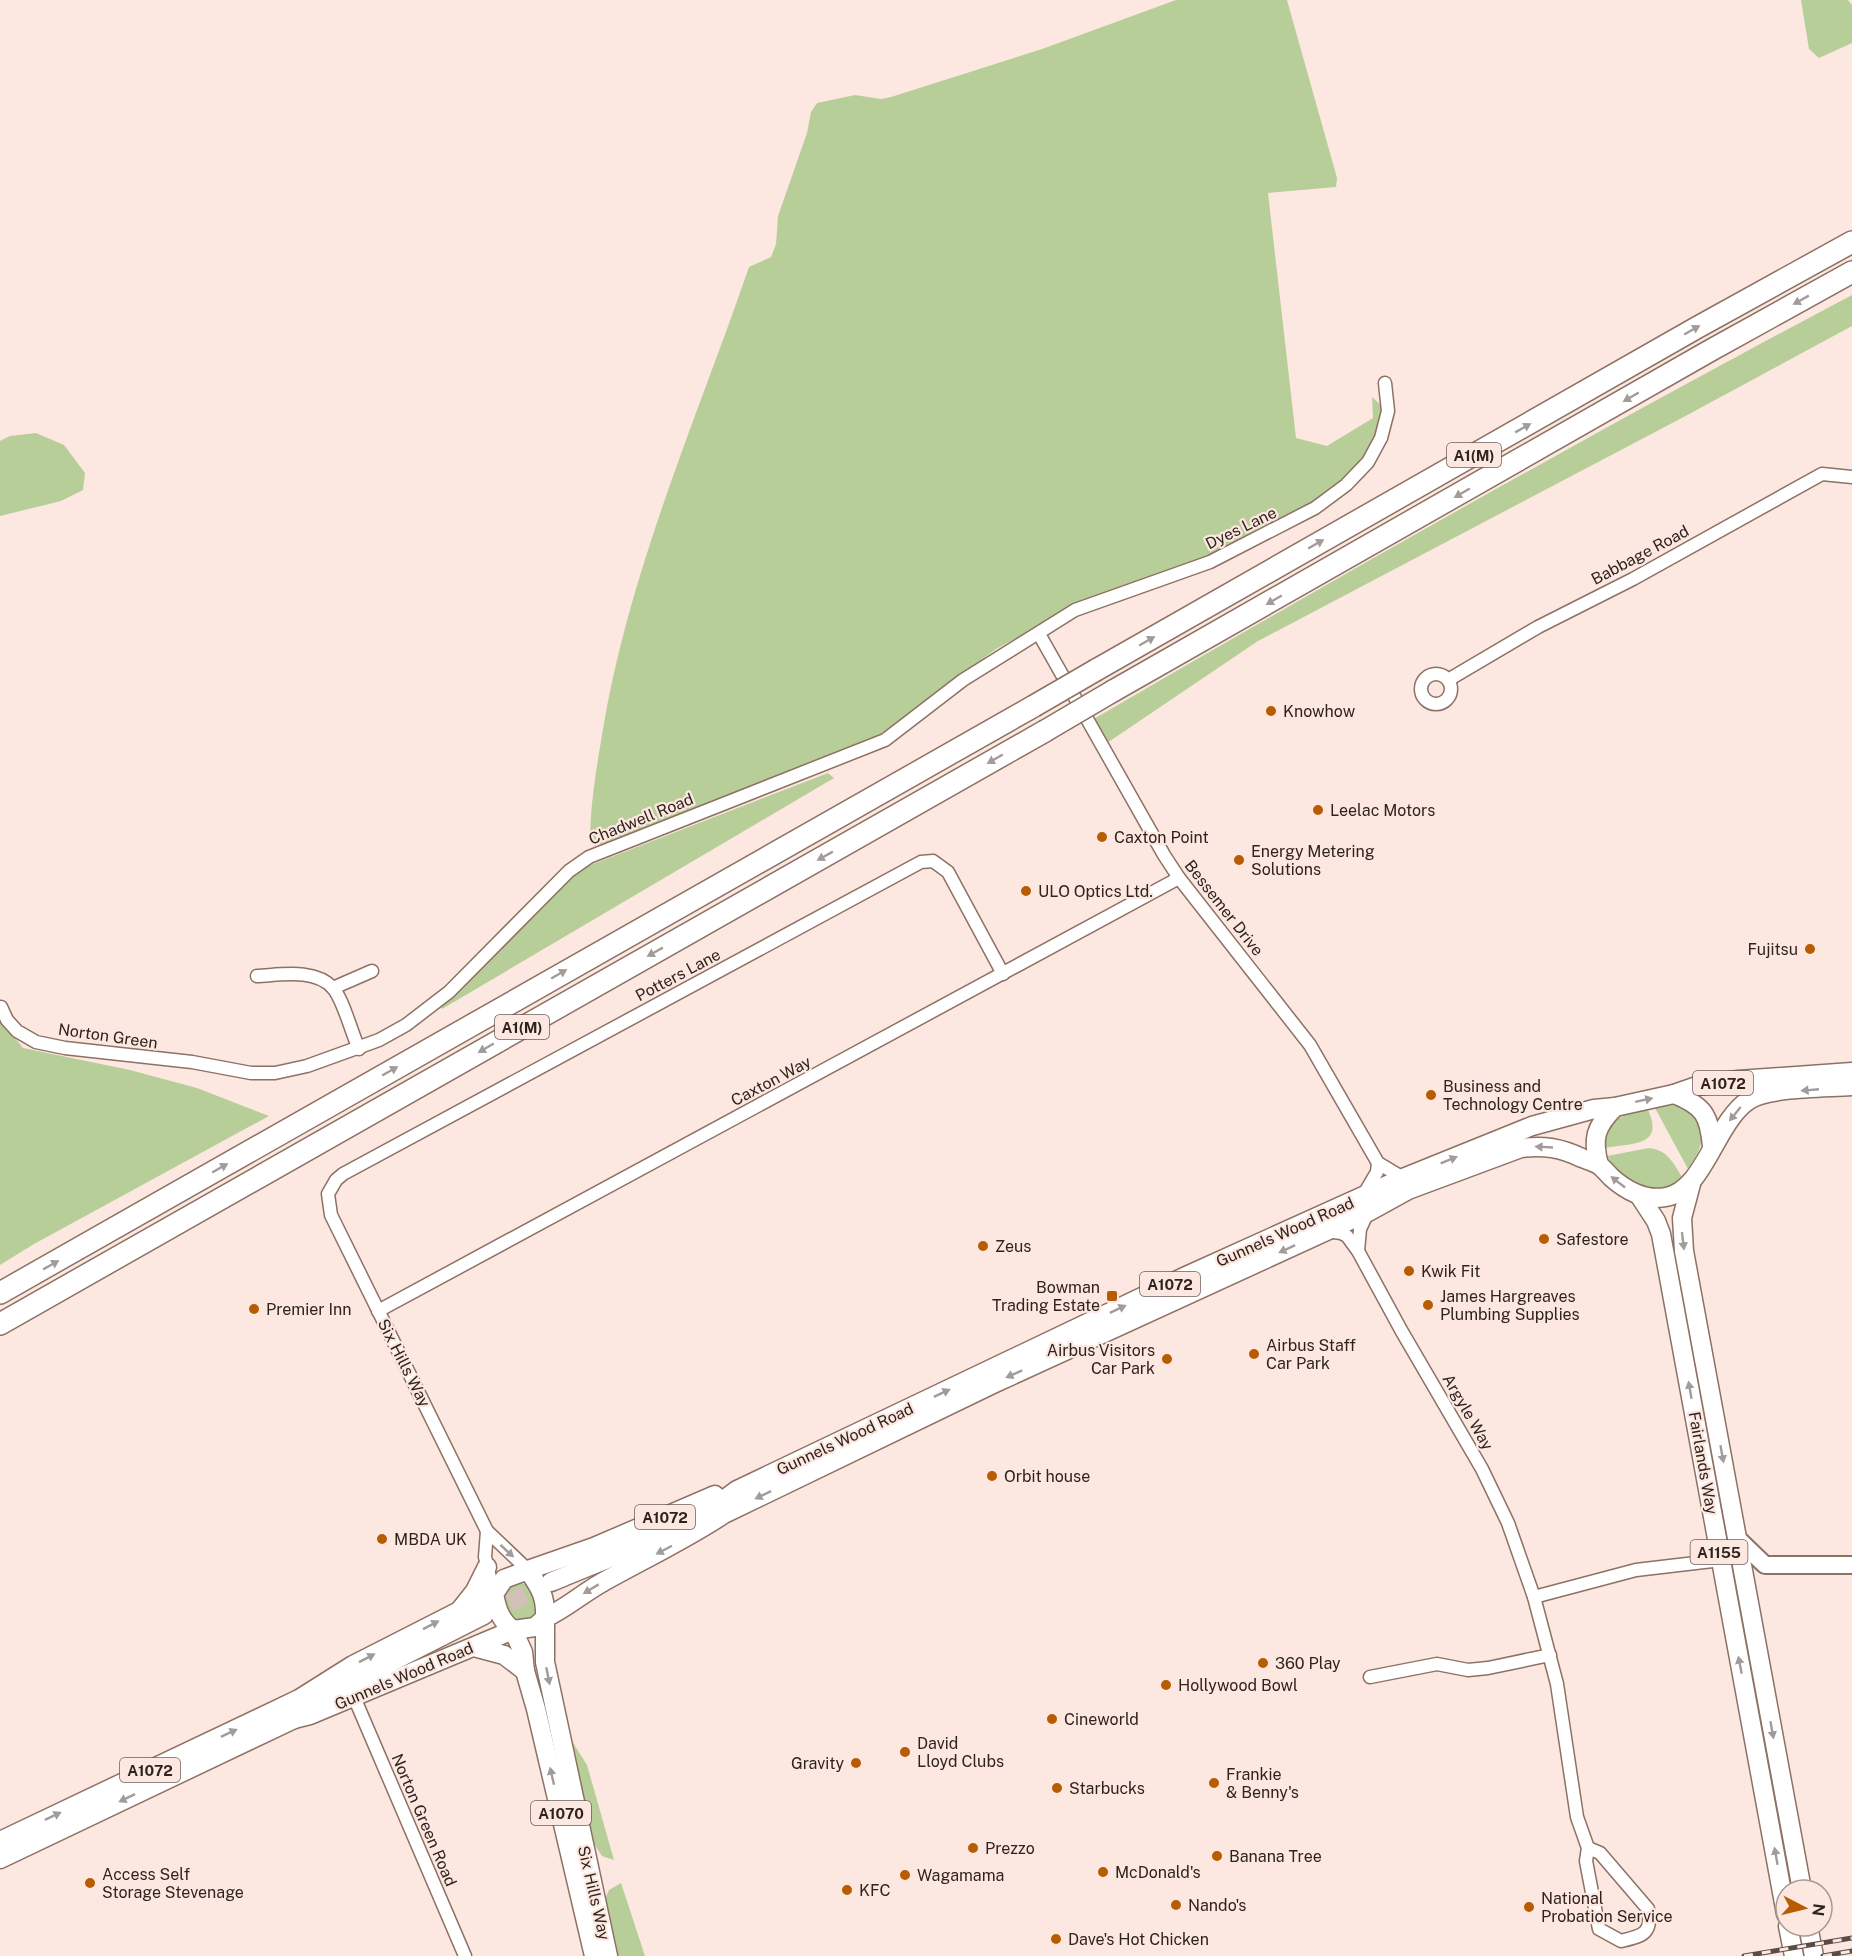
<svg xmlns="http://www.w3.org/2000/svg" width="1852" height="1956" font-family="'Public Sans',sans-serif">
<style>
.green{fill:#b8ce99}
.lines{fill:none;stroke-linecap:round;stroke-linejoin:round}
.primary-tunnel{stroke:#d3c1b9;stroke-width:18;stroke-dasharray:18 9;stroke-linecap:butt}
.street-casing{stroke:#8d7164;stroke-width:15}
.secondary-casing{stroke:#8d7164;stroke-width:20}
.primary-casing{stroke:#8d7164;stroke-width:21}
.highway-casing{stroke:#8d7164;stroke-width:24}
.street{stroke:#fff;stroke-width:12}
.secondary{stroke:#fff;stroke-width:16}
.primary{stroke:#fff;stroke-width:18}
.highway{stroke:#fff;stroke-width:21}
.rail-casing{stroke:#594b46;stroke-width:5}
.rail{stroke:#fce8e0;stroke-width:3;stroke-dasharray:9;stroke-linecap:butt}
.highway-bridge-casing{stroke:#8d7164;stroke-width:24;stroke-linecap:butt}
.highway-bridge{stroke:#fff;stroke-width:21}
.oneway{fill:#a19c9a}
.poi-dot{fill:#b75c00;stroke:#fce8e0;stroke-width:2}
.labels{text-anchor:middle;dominant-baseline:central;stroke-width:4.5;stroke-linejoin:round;paint-order:stroke}
.shield{fill:#fce8e0;stroke:#6c5e58;stroke-width:1.5}
.shield-label{font-size:15px;font-weight:bold;fill:#2f231e}
.street-label{font-size:16px;fill:#2f231e;stroke:#fce8e0}
.poi-label{font-size:16px;fill:#2f231e;stroke:#fce8e0;text-anchor:start}
</style>
<rect width="100%" height="100%" fill="#fce8e0"/>
<!-- green -->
<g class="green">
<path d="M1176,0H1287L1337,178L1336,187L1268,193L1296,438L1327,446L1373,418L1372,397L1381,405L1383,416L1378,438L1363,463L1337,488L1269,532L1056,617L996,649L882,733L849,751L636,835L594,846L590,843C590,806 596,771 602,735C628,573 696,421 749,267L771,257L776,244L778,216L807,133L811,112L817,103L855,95L881,99L891,97L1042,49Z"/>
<polygon points="1801,0 1848,0 1852,5 1852,43 1819,58 1809,49"/>
<path d="M1852,295V326L1678,420L1258,641L1107,743L1092,720C1343,574 1595,431 1852,295Z"/>
<polygon points="36,433 64,445 85,473 83,490 61,501 0,516 0,441 10,436"/>
<polygon points="828,773 834,778 442,1009 439,1004 577,873 588,866"/>
<polygon points="0,1019 23,1048 130,1070 197,1088 269,1116 34,1244 0,1265"/>
<path d="M1673,1105C1691,1108 1706,1123 1701,1143C1699,1152 1693,1161 1688,1169L1655,1108Z"/>
<path d="M1648,1110C1665,1147 1631,1143 1605,1148C1604,1117 1623,1115 1648,1110Z"/>
<path d="M1649,1148C1667,1150 1673,1162 1682,1177L1664,1190C1639,1190 1620,1176 1607,1156Z"/>
<path d="M522,1583L532,1587L538,1612C529,1623 518,1623 506,1616L503,1594L511,1585Z"/>
<polygon points="565,1730 587,1765 614,1860 602,1856 594,1844 576,1767"/>
<polygon points="621,1883 645,1956 614,1956 604,1901 609,1890"/>
</g>
<g class="lines">
<!-- primary-tunnel -->
<polyline class="primary-tunnel" points="485,1615 551,1582"/>
<!-- street casing -->
<g class="street-casing">
<g id="street">
<polyline points="1039,634 1164,855 1179,878 1310,1045 1378,1163 1403,1178"/>
<circle cx="1436" cy="689" r="15"/>
<polyline points="1448,680 1538,627 1633,579 1822,474 1852,477"/>
<path d="M257,976C280,975 315,968 333,988C343,999 352,1034 359,1049"/>
<polyline points="333,988 372,971"/>
<polyline points="1,1007 7,1020 17,1031 36,1042 65,1048 192,1062 251,1073 275,1073 307,1066 379,1040 406,1025 449,992 569,871 589,857 885,740 963,680 1075,610 1210,562 1315,508 1346,485 1368,462 1381,438 1388,411 1385,383"/>
<polyline points="1364,1194 1377,1172 1378,1163"/>
<polyline points="1327,1231 1341,1233 1347,1236 1358,1251 1401,1330 1482,1469 1508,1523 1534,1597 1557,1684 1577,1817 1588,1848"/>
<polyline points="1358,1251 1360,1229 1368,1212"/>
<polyline points="378,1311 1179,878"/>
<polyline points="487,1531 485,1557 494,1594"/>
<polyline points="528,1570 487,1531 331,1215 328,1194 336,1180 343,1174 921,862 933,861 948,872 1003,974"/>
<polyline points="1534,1597 1636,1570 1721,1560"/>
<polyline points="1370,1677 1437,1664 1468,1670 1488,1668 1550,1655"/>
<polyline points="354,1697 465,1956"/>
<path d="M1588,1848L1600,1853L1648,1909C1653,1934 1642,1936 1621,1941L1599,1929L1586,1861Z"/>
</g>
</g>
<!-- secondary casing -->
<g class="secondary-casing">
<polyline id="secondary" points="1737,1538 1765,1565 1852,1565"/>
</g>
<!-- primary casing -->
<g class="primary-casing">
<g id="primary">
<path d="M1674,1094C1704,1106 1709,1115 1712,1146"/>
<path d="M1599,1165C1592,1139 1595,1127 1615,1107"/>
<polyline points="1691,1184 1682,1218 1684,1251 1802,1890"/>
<polyline points="1639,1195 1656,1221 1661,1234 1786,1914"/>
<polyline points="528,1570 594,1547 715,1495"/>
<path d="M551,1582C612,1556 685,1532 737,1490L1186,1276L1403,1178L1532,1126L1594,1109L1615,1107L1674,1094L1697,1086L1738,1080L1852,1072"/>
<polyline points="460,1610 475,1591 487,1567"/>
<polyline points="474,1647 504,1655 525,1671"/>
<polyline points="294,1719 310,1715 513,1630 523,1652 525,1671 536,1709 594,1956"/>
<path d="M0,1841L299,1699L353,1665L459,1611L480,1603L494,1594L504,1579L528,1570C540,1588 546,1596 545,1618L535,1627L513,1630C500,1620 497,1609 494,1594"/>
<polyline points="0,1859 294,1719 330,1693 484,1615"/>
<polyline points="1788,1926 1794,1956"/>
<polyline points="1808,1926 1814,1956"/>
<path d="M608,1956L545,1662V1618C565,1609 583,1593 603,1582C644,1559 685,1540 724,1514L993,1384L1368,1212L1408,1190L1521,1148C1544,1145 1561,1148 1582,1158C1587,1160 1594,1162 1599,1165C1604,1169 1608,1174 1612,1178C1627,1191 1645,1201 1666,1197C1705,1190 1715,1122 1749,1100C1768,1087 1827,1088 1852,1086"/>
</g>
</g>
<!-- highway casing -->
<g class="highway-casing">
<g id="highway">
<polyline points="1096,670 1698,327 1852,242"/>
<polyline points="1113,691 1713,349 1852,272"/>
<polyline points="0,1293 1034,706"/>
<polyline points="0,1324 1045,731"/>
</g>
</g>
<!-- street -->
<use href="#street" class="street"/>
<!-- secondary -->
<use href="#secondary" class="secondary"/>
<!-- primary -->
<use href="#primary" class="primary"/>
<!-- highway -->
<use href="#highway" class="highway"/>
<!-- rail casing -->
<g class="rail-casing">
<g id="rail">
<polyline points="1744,1956 1852,1938"/>
<polyline points="1823,1956 1852,1951"/>
</g>
</g>
<!-- rail -->
<use href="#rail" class="rail"/>
<!-- highway-bridge casing -->
<g class="highway-bridge-casing">
<g id="highway-bridge">
<polyline points="1034,706 1096,670"/>
<polyline points="1045,731 1113,691"/>
</g>
</g>
<!-- highway-bridge -->
<use href="#highway-bridge" class="highway-bridge"/>
</g>
<!-- one-way arrows -->
<defs><path id="oneway-solid" d="M-6-.8H1V-3.2L6.5 0L1 3.2V.8H-6Z" transform="scale(1.5)"/></defs>
<g class="oneway">
<use href="#oneway-solid" transform="translate(1801 300) rotate(151)"/>
<use href="#oneway-solid" transform="translate(1692 330) rotate(-30)"/>
<use href="#oneway-solid" transform="translate(1631 397) rotate(150)"/>
<use href="#oneway-solid" transform="translate(1523 428) rotate(-29)"/>
<use href="#oneway-solid" transform="translate(1462 493) rotate(150)"/>
<use href="#oneway-solid" transform="translate(1316 544) rotate(-30)"/>
<use href="#oneway-solid" transform="translate(1274 600) rotate(150)"/>
<use href="#oneway-solid" transform="translate(1147 641) rotate(-30)"/>
<use href="#oneway-solid" transform="translate(995 759) rotate(150)"/>
<use href="#oneway-solid" transform="translate(825 856) rotate(151)"/>
<use href="#oneway-solid" transform="translate(655 952) rotate(151)"/>
<use href="#oneway-solid" transform="translate(559 974) rotate(-30)"/>
<use href="#oneway-solid" transform="translate(486 1048) rotate(150)"/>
<use href="#oneway-solid" transform="translate(390 1071) rotate(-30)"/>
<use href="#oneway-solid" transform="translate(1810 1090) rotate(175)"/>
<use href="#oneway-solid" transform="translate(1644 1100) rotate(-12)"/>
<use href="#oneway-solid" transform="translate(1735 1114) rotate(129)"/>
<use href="#oneway-solid" transform="translate(1544 1147) rotate(-177)"/>
<use href="#oneway-solid" transform="translate(1449 1160) rotate(-22)"/>
<use href="#oneway-solid" transform="translate(220 1168) rotate(-30)"/>
<use href="#oneway-solid" transform="translate(1618 1182) rotate(-142)"/>
<use href="#oneway-solid" transform="translate(1683 1241) rotate(83)"/>
<use href="#oneway-solid" transform="translate(1287 1249) rotate(155)"/>
<use href="#oneway-solid" transform="translate(51 1265) rotate(-29)"/>
<use href="#oneway-solid" transform="translate(1118 1309) rotate(-25)"/>
<use href="#oneway-solid" transform="translate(1014 1374) rotate(156)"/>
<use href="#oneway-solid" transform="translate(1690 1390) rotate(-100)"/>
<use href="#oneway-solid" transform="translate(942 1393) rotate(-25)"/>
<use href="#oneway-solid" transform="translate(1722 1454) rotate(80)"/>
<use href="#oneway-solid" transform="translate(763 1495) rotate(154)"/>
<use href="#oneway-solid" transform="translate(664 1550) rotate(152)"/>
<use href="#oneway-solid" transform="translate(507 1551) rotate(42)"/>
<use href="#oneway-solid" transform="translate(591 1589) rotate(149)"/>
<use href="#oneway-solid" transform="translate(431 1625) rotate(-27)"/>
<use href="#oneway-solid" transform="translate(367 1658) rotate(-27)"/>
<use href="#oneway-solid" transform="translate(1740 1665) rotate(-101)"/>
<use href="#oneway-solid" transform="translate(548 1676) rotate(79)"/>
<use href="#oneway-solid" transform="translate(1772 1730) rotate(80)"/>
<use href="#oneway-solid" transform="translate(229 1733) rotate(-25)"/>
<use href="#oneway-solid" transform="translate(552 1776) rotate(-103)"/>
<use href="#oneway-solid" transform="translate(127 1798) rotate(154)"/>
<use href="#oneway-solid" transform="translate(53 1816) rotate(-25)"/>
<use href="#oneway-solid" transform="translate(1776 1856) rotate(-100)"/>
</g>
<!-- markers -->
<g class="poi-dot">
<circle cx="1271" cy="711" r="6"/>
<circle cx="1318" cy="810" r="6"/>
<circle cx="1102" cy="837" r="6"/>
<circle cx="1239" cy="860" r="6"/>
<circle cx="1026" cy="891" r="6"/>
<circle cx="1810" cy="949" r="6"/>
<circle cx="1431" cy="1095" r="6"/>
<circle cx="1544" cy="1239" r="6"/>
<circle cx="983" cy="1246" r="6"/>
<circle cx="1409" cy="1271" r="6"/>
<rect x="1106" y="1290" width="12" height="12" rx="3"/>
<circle cx="1428" cy="1305" r="6"/>
<circle cx="254" cy="1309" r="6"/>
<circle cx="1254" cy="1354" r="6"/>
<circle cx="1167" cy="1359" r="6"/>
<circle cx="992" cy="1476" r="6"/>
<circle cx="382" cy="1539" r="6"/>
<circle cx="1263" cy="1663" r="6"/>
<circle cx="1166" cy="1685" r="6"/>
<circle cx="1052" cy="1719" r="6"/>
<circle cx="905" cy="1752" r="6"/>
<circle cx="856" cy="1763" r="6"/>
<circle cx="1214" cy="1783" r="6"/>
<circle cx="1057" cy="1788" r="6"/>
<circle cx="973" cy="1848" r="6"/>
<circle cx="1217" cy="1856" r="6"/>
<circle cx="1103" cy="1872" r="6"/>
<circle cx="905" cy="1875" r="6"/>
<circle cx="90" cy="1883" r="6"/>
<circle cx="847" cy="1890" r="6"/>
<circle cx="1176" cy="1905" r="6"/>
<circle cx="1529" cy="1907" r="6"/>
<circle cx="1056" cy="1939" r="6"/>
</g>
<g class="labels">
<!-- shield labels -->
<g class="shield">
<rect x="1447" y="443" width="54" height="24" rx="4.5"/>
<rect x="495" y="1015" width="54" height="24" rx="4.5"/>
<rect x="1693" y="1071" width="60" height="24" rx="4.5"/>
<rect x="1140" y="1272" width="60" height="24" rx="4.5"/>
<rect x="635" y="1505" width="60" height="24" rx="4.5"/>
<rect x="1690.5" y="1540" width="57" height="24" rx="4.5"/>
<rect x="120" y="1758" width="60" height="24" rx="4.5"/>
<rect x="531" y="1801" width="60" height="24" rx="4.5"/>
</g>
<g class="shield-label">
<text x="1474" y="455">A1(M)</text>
<text x="522" y="1027">A1(M)</text>
<text x="1723" y="1083">A1072</text>
<text x="1170" y="1284">A1072</text>
<text x="665" y="1517">A1072</text>
<text x="1719" y="1552">A1155</text>
<text x="150" y="1770">A1072</text>
<text x="561" y="1813">A1070</text>
</g>
<!-- street labels -->
<g class="street-label">
<text transform="translate(1241 528) rotate(-26)">Dyes Lane</text>
<text transform="translate(1640 555) rotate(-28)">Babbage Road</text>
<text transform="translate(641 819) rotate(-22)">Chadwell Road</text>
<text transform="translate(1224 908) rotate(52)">Bessemer Drive</text>
<text transform="translate(678 975) rotate(-28)">Potters Lane</text>
<text transform="translate(108 1036) rotate(8)">Norton Green</text>
<text transform="translate(771 1081) rotate(-28)">Caxton Way</text>
<text transform="translate(1285 1232) rotate(-24)">Gunnels Wood Road</text>
<text transform="translate(404 1363) rotate(63)">Six Hills Way</text>
<text transform="translate(1468 1412) rotate(60)">Argyle Way</text>
<text transform="translate(845 1439) rotate(-25)">Gunnels Wood Road</text>
<text transform="translate(1703 1463) rotate(80)">Fairlands Way</text>
<text transform="translate(404 1676) rotate(-23)">Gunnels Wood Road</text>
<text transform="translate(424 1820) rotate(67)">Norton Green Road</text>
<text transform="translate(594 1893) rotate(77)">Six Hills Way</text>
</g>
<!-- poi labels -->
<g class="poi-label">
<text x="1283" y="711">Knowhow</text>
<text x="1330" y="810">Leelac Motors</text>
<text x="1114" y="837">Caxton Point</text>
<text x="1251" y="851">Energy Metering<tspan x="1251" dy="18">Solutions</tspan></text>
<text x="1038" y="891">ULO Optics Ltd.</text>
<text x="1798" y="949" text-anchor="end">Fujitsu</text>
<text x="1443" y="1086">Business and<tspan x="1443" dy="18">Technology Centre</tspan></text>
<text x="1556" y="1239">Safestore</text>
<text x="995" y="1246">Zeus</text>
<text x="1421" y="1271">Kwik Fit</text>
<text x="1100" y="1287" text-anchor="end">Bowman<tspan x="1100" dy="18">Trading Estate</tspan></text>
<text x="1440" y="1296">James Hargreaves<tspan x="1440" dy="18">Plumbing Supplies</tspan></text>
<text x="266" y="1309">Premier Inn</text>
<text x="1266" y="1345">Airbus Staff<tspan x="1266" dy="18">Car Park</tspan></text>
<text x="1155" y="1350" text-anchor="end">Airbus Visitors<tspan x="1155" dy="18">Car Park</tspan></text>
<text x="1004" y="1476">Orbit house</text>
<text x="394" y="1539">MBDA UK</text>
<text x="1275" y="1663">360 Play</text>
<text x="1178" y="1685">Hollywood Bowl</text>
<text x="1064" y="1719">Cineworld</text>
<text x="917" y="1743">David<tspan x="917" dy="18">Lloyd Clubs</tspan></text>
<text x="844" y="1763" text-anchor="end">Gravity</text>
<text x="1226" y="1774">Frankie<tspan x="1226" dy="18">&amp; Benny's</tspan></text>
<text x="1069" y="1788">Starbucks</text>
<text x="985" y="1848">Prezzo</text>
<text x="1229" y="1856">Banana Tree</text>
<text x="1115" y="1872">McDonald's</text>
<text x="102" y="1874">Access Self<tspan x="102" dy="18">Storage Stevenage</tspan></text>
<text x="917" y="1875">Wagamama</text>
<text x="859" y="1890">KFC</text>
<text x="1541" y="1898">National<tspan x="1541" dy="18">Probation Service</tspan></text>
<text x="1188" y="1905">Nando's</text>
<text x="1068" y="1939">Dave's Hot Chicken</text>
</g>
</g>
<!-- north arrow -->
<g transform="translate(1804 1908) rotate(97)"><circle r="28" fill="#fce8e0" stroke="#aa9992" stroke-width="1.5"/>
<path d="M0-4.5L10 22L0 15L-10 22Z" fill="#b75c00"/>
<text y="-9" font-size="16" font-weight="bold" text-anchor="middle" fill="#2f231e">N</text>
</g>
</svg>
